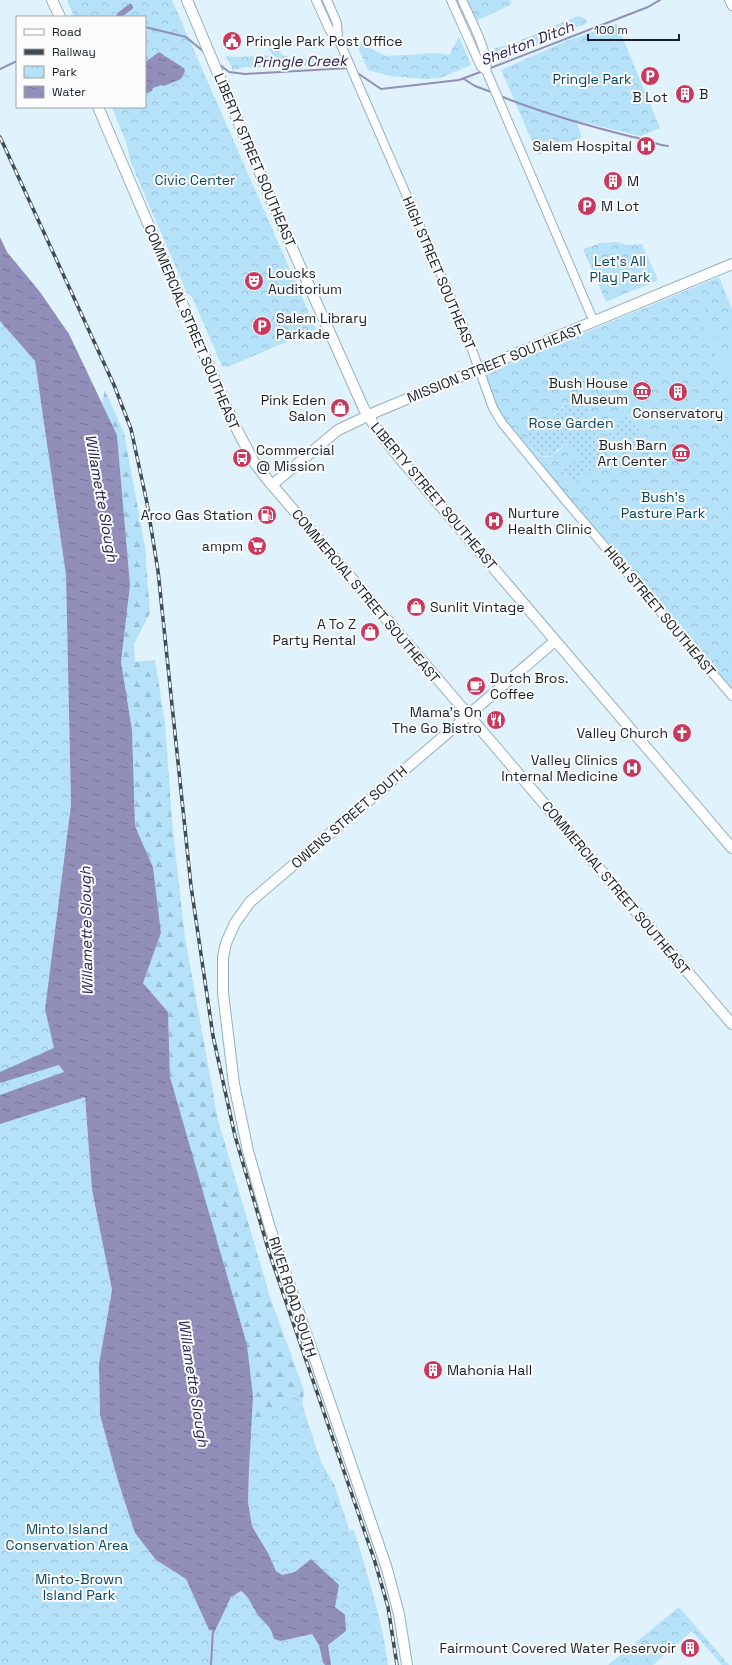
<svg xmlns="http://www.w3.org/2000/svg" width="732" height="1665" font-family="'Space Grotesk',sans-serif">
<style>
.grass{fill:url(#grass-dots)}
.forest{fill:url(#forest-firs)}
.park{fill:url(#park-crowns);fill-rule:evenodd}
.pitch{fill:#b5e1f9}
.water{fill:url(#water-ripples)}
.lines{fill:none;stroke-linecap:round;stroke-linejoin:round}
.stream{stroke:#918fb9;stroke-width:2}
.canal{stroke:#918fb9;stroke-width:6}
.minor-casing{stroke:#94b0bf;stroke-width:10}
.major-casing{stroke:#94b0bf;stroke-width:12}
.minor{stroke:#fff;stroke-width:8}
.major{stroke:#fff;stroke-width:10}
.rail-casing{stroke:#404c53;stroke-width:3.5}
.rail{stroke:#fcfcfc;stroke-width:2;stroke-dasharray:6;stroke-linecap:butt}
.labels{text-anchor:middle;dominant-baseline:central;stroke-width:4;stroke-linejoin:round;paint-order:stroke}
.poi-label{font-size:14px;fill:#172127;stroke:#fcfcfc;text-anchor:start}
.park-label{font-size:14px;fill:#044660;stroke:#fcfcfc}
.street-label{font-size:14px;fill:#172127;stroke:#fcfcfc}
.water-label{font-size:15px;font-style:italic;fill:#292155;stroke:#fcfcfc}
</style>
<defs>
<pattern id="grass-dots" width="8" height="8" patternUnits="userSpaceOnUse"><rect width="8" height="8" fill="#b5e1f9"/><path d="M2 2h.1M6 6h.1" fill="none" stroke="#9bc1d5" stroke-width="1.8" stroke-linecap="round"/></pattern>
<pattern id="forest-firs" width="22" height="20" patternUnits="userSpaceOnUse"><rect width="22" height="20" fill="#b5e1f9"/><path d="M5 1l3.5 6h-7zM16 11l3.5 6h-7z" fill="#9bc1d5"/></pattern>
<pattern id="park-crowns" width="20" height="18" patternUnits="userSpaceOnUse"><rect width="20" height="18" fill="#b5e1f9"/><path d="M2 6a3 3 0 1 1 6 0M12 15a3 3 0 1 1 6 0" fill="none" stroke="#9bc1d5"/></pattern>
<pattern id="water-ripples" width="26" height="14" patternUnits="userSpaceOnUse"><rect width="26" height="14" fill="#918fb9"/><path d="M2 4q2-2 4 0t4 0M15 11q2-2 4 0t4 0" fill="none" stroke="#757496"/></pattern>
</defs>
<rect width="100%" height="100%" fill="#e0f2fb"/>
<!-- grass -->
<path class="grass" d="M584,393L585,394L591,408L586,414L606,438L625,412L637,425L645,440L608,454L610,456L573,484L562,471L569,442L556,451L553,455C533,463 519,432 533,419L544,424C556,420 560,402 574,403L579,394Z"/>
<!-- forest -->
<polygon class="forest" points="105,390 124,433 145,547 150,613 134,644 135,662 155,660 165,723 172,822 185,938 218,1120 270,1297 304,1390 300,1427 334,1484 351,1535 377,1627 331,1665 328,1645 335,1607 311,1559 295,1572 276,1571 268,1553 249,1469 253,1397 170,1077 168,1012 143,983 161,933 153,867 135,826 132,730 121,662 130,585 117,435 102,403"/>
<!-- park -->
<g class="park">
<polygon points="67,0 172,0 316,329 228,367 222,366 192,297 187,293 131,163 127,145 112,107 145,107 145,94 151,91 152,88 161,85 184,68 165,56 164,57 154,55 145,62 145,17 74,17"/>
<polygon points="464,0 510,0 512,4 476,21"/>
<polygon points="578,16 586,19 587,23 546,41 541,31"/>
<polygon points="617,24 660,128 641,136 578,121 577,124 582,137 538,155 501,70 566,41"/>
<polygon points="537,33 541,43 499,62 493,49 517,42"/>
<polygon points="459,37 471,65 440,78 424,79 390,76 368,70 355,41 386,56 438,53 449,55"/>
<path d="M275,41L282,55C301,60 313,60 332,56L336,65H283L273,68L246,67L233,70L226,56L238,57L272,55L267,44Z"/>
<polygon points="616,242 626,245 642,244 658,280 606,302 583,249 601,243"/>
<path d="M719,277L732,309V691L504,421L498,410L486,377L488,373ZM584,393L585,394L591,408L586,414L606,438L625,412L637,425L645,439L608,454L609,456L573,484L562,471L581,457L569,442C564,445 554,456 549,457C530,459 521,431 533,419L540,427L547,423L551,424C555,414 562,402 574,403L579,394Z"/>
<polygon points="0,321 35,361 66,575 71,805 45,1009 85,1097 92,1190 112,1290 99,1364 100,1415 118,1481 135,1533 156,1560 186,1579 209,1630 215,1631 231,1597 241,1591 249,1598 257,1613 272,1628 281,1641 312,1634 319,1645 323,1661 325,1665 0,1665"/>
<path d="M298,1392L344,1532L354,1530C367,1574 382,1618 388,1665H331L328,1645L339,1585L311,1559L295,1572L282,1576L276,1571L268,1553L252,1526L248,1502L251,1434Z"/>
<polygon points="679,1607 729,1665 722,1665 692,1631 653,1665 639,1665 651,1655 649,1652 633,1665 608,1665"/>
</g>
<!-- pitch -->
<g class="pitch">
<polygon points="704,306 732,372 732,393 696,310"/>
<polygon points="649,1652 652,1655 639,1665 633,1665"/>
</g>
<!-- water -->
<g class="water">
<polygon points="159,52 164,55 163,57 165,56 184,68 185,71 181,79 164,86 161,85 153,88 152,91 145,94 145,62"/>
<path d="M0,237L7,252L40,292L69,334L117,435L130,585L121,662L132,730L135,826L153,867L161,933L143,983L168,1012L170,1077L247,1345L253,1397L249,1469L248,1502L252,1526L268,1553L276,1571L282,1575L295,1572L311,1559L339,1585L335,1607L345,1615L346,1631L328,1645L331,1665H325L323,1662L319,1645L312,1634L281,1641L274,1639C270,1622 264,1625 256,1612C251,1604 250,1598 241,1591L231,1597L215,1631L209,1630L186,1579L156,1560L135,1533L118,1481L100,1415L99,1364L112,1290L92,1190L85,1097L0,1124V1095L64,1072L59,1065L0,1083V1072L54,1048L45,1009L71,805L66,575L35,361L0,321Z"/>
</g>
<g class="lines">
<!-- stream -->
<g class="stream">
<polyline points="145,27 186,37 204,52"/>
<polyline points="220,65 229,72 245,74 349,68"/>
<polyline points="0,69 17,61"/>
<polyline points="488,69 648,7 660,0"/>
<polyline points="356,72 381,89 459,80 483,71"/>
<polyline points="464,79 475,86 494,93"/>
<path d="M500,96C543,113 588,126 633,137C645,139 656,145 668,146"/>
<polyline points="211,1665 213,1630"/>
</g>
<!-- canal -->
<polyline class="canal" points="119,17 121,14 130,7"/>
<!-- minor casing -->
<g class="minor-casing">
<g id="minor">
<polyline points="316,0 330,31 338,38 341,45 463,325 493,408 502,423 565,500 732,696"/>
<polyline points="327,0 337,23 338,38"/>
<polyline points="451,0 481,67 486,70 594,322"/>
<path d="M462,0C469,16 490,55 486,70"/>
<polyline points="729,0 732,6"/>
</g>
</g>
<!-- major casing -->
<g class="major-casing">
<g id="major">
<polyline points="52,0 60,17"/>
<polyline points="187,0 284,230 364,409 376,428 398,456 732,848"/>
<polyline points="98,107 234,424 254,462 267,479 732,1024"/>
<polyline points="272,485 338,430 378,411 732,264"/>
<polyline points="407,1665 399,1614 387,1569 269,1225 248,1151 234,1084 223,993 223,957 226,943 235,923 250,902 555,641"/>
</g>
</g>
<!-- minor -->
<use href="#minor" class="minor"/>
<!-- major -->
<use href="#major" class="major"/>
<!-- rail casing -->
<g class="rail-casing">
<polyline id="rail" points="0,137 114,385 131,429 147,503 158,571 191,886 213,1036 235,1136 269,1252 375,1562 388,1607 397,1665"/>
</g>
<!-- rail -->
<use href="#rail" class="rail"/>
</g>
<!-- icons -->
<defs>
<g id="civic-disc" transform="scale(1)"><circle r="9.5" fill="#c8395d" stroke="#fcfcfc"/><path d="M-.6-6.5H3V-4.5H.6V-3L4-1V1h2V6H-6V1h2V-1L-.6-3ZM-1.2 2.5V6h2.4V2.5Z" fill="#fff"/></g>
<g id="parking-disc" transform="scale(1)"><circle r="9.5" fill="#c8395d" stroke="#fcfcfc"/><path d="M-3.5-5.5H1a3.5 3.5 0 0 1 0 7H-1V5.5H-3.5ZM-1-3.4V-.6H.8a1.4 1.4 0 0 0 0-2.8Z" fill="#fff"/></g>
<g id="building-disc" transform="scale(1)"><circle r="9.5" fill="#c8395d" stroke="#fcfcfc"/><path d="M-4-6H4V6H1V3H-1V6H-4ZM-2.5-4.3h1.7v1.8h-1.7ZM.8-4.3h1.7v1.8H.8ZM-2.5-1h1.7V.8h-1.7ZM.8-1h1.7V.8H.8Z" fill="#fff"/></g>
<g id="hospital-disc" transform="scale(1)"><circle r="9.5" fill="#c8395d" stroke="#fcfcfc"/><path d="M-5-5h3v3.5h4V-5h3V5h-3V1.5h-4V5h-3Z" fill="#fff"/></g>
<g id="theatre-disc" transform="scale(1)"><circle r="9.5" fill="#c8395d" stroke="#fcfcfc"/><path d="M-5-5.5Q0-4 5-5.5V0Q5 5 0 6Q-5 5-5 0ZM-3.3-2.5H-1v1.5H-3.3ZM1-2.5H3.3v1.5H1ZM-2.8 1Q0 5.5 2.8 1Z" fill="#fff"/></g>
<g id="museum-disc" transform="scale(1)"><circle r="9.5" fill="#c8395d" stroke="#fcfcfc"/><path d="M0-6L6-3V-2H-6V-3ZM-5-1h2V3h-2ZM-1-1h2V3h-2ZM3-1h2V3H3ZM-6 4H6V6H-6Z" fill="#fff"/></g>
<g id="shop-disc" transform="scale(1)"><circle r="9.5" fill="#c8395d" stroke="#fcfcfc"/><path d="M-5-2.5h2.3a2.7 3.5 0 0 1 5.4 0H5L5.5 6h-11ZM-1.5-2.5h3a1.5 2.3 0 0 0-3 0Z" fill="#fff"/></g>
<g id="bus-disc" transform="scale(1)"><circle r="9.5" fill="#c8395d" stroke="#fcfcfc"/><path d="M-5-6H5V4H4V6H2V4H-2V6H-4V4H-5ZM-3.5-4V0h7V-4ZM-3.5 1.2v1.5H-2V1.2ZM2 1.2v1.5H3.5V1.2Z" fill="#fff"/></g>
<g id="fuel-disc" transform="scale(1)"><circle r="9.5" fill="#c8395d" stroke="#fcfcfc"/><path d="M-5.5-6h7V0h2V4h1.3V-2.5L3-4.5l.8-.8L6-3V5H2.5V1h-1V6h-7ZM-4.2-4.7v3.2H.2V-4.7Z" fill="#fff"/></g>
<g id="supermarket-disc" transform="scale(1)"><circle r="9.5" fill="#c8395d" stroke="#fcfcfc"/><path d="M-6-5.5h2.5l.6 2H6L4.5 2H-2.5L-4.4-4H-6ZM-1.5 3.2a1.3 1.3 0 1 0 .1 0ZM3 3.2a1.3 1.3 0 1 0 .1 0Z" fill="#fff"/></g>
<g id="cafe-disc" transform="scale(1)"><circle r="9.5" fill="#c8395d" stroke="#fcfcfc"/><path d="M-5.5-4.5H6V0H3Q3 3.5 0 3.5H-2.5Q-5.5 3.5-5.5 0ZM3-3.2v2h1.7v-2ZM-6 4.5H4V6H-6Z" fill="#fff"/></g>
<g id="restaurant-disc" transform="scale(1)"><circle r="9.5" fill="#c8395d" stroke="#fcfcfc"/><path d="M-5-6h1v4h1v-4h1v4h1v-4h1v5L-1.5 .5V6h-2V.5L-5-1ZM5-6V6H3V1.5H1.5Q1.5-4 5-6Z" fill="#fff"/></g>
<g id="church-disc" transform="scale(1)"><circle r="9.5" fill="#c8395d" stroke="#fcfcfc"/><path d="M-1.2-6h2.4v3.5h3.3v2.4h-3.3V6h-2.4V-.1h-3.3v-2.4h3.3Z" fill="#fff"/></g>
</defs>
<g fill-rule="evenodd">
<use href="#civic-disc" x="232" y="41"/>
<use href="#parking-disc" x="650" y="76"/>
<use href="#building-disc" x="685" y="94"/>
<use href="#hospital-disc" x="646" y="146"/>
<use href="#building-disc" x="613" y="181"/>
<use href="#parking-disc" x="587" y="206"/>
<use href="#theatre-disc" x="254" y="281"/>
<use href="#parking-disc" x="262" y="326"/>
<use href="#museum-disc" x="642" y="391"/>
<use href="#building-disc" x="678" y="392"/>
<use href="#shop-disc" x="340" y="408"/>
<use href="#museum-disc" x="681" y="453"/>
<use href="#bus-disc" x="242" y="458"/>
<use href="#fuel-disc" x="267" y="515"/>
<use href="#hospital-disc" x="494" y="521"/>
<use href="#supermarket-disc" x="257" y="546"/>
<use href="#shop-disc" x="416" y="607"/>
<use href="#shop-disc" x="370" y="632"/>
<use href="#cafe-disc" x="476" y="686"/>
<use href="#restaurant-disc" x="496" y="720"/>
<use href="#church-disc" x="682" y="733"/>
<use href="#hospital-disc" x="632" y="768"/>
<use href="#building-disc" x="433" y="1370"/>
<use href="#building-disc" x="690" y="1648"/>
</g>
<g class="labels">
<!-- poi labels -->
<g class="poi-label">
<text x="246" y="41">Pringle Park Post Office</text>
<text x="699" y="94">B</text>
<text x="650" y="97" text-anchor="middle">B Lot</text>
<text x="632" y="146" text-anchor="end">Salem Hospital</text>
<text x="627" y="181">M</text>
<text x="601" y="206">M Lot</text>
<text x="268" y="273">Loucks<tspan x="268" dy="16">Auditorium</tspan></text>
<text x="276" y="318">Salem Library<tspan x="276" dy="16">Parkade</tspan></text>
<text x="628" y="383" text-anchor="end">Bush House<tspan x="628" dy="16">Museum</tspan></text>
<text x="326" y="400" text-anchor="end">Pink Eden<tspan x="326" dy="16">Salon</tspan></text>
<text x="678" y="413" text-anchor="middle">Conservatory</text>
<text x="667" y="445" text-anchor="end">Bush Barn<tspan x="667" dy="16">Art Center</tspan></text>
<text x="256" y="450">Commercial<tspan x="256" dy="16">@ Mission</tspan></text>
<text x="508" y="513">Nurture<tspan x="508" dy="16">Health Clinic</tspan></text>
<text x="253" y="515" text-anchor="end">Arco Gas Station</text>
<text x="243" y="546" text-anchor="end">ampm</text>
<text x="430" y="607">Sunlit Vintage</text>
<text x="356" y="624" text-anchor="end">A To Z<tspan x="356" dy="16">Party Rental</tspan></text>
<text x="490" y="678">Dutch Bros.<tspan x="490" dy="16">Coffee</tspan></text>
<text x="482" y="712" text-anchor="end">Mama's On<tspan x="482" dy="16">The Go Bistro</tspan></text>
<text x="668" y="733" text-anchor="end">Valley Church</text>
<text x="618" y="760" text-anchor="end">Valley Clinics<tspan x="618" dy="16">Internal Medicine</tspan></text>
<text x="447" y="1370">Mahonia Hall</text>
<text x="676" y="1648" text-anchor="end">Fairmount Covered Water Reservoir</text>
</g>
<!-- park labels -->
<g class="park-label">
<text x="592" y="79">Pringle Park</text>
<text x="195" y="180">Civic Center</text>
<text x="620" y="261">Let's All<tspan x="620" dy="16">Play Park</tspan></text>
<text x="571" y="423">Rose Garden</text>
<text x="663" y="497">Bush's<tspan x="663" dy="16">Pasture Park</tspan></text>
<text x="67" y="1529">Minto Island<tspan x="67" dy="16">Conservation Area</tspan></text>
<text x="79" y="1579">Minto-Brown<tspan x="79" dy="16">Island Park</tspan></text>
</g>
<!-- street labels -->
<g class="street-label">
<text transform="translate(255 160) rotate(67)">LIBERTY STREET SOUTHEAST</text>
<text transform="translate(439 273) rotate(67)">HIGH STREET SOUTHEAST</text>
<text transform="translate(192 327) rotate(67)">COMMERCIAL STREET SOUTHEAST</text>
<text transform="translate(495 363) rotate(-22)">MISSION STREET SOUTHEAST</text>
<text transform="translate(434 496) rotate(50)">LIBERTY STREET SOUTHEAST</text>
<text transform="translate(366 596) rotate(50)">COMMERCIAL STREET SOUTHEAST</text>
<text transform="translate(660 611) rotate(50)">HIGH STREET SOUTHEAST</text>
<text transform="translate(349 817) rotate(-41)">OWENS STREET SOUTH</text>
<text transform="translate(616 888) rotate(50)">COMMERCIAL STREET SOUTHEAST</text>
<text transform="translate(293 1297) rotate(72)">RIVER ROAD SOUTH</text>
</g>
<!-- water labels -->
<g class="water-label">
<text transform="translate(527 43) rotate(-21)">Shelton Ditch</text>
<text transform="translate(300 61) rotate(-1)">Pringle Creek</text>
<text transform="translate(102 498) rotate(80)">Willamette Slough</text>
<text transform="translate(86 931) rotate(-91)">Willamette Slough</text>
<text transform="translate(194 1383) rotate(81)">Willamette Slough</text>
</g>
</g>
<!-- legend -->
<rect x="16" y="16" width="130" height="92" fill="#fcfcfc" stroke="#a0a4a7"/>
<rect x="24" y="29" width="20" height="6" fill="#ffffff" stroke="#a0a4a7"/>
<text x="52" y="36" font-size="12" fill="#172127">Road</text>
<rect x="24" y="49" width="20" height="6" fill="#404c53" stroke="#a0a4a7"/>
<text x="52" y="56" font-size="12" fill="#172127">Railway</text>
<rect x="24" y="66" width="20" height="12" fill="url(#park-crowns)" stroke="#a0a4a7"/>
<text x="52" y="76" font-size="12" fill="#172127">Park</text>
<rect x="24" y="86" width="20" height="12" fill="url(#water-ripples)" stroke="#a0a4a7"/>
<text x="52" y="96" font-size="12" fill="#172127">Water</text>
<!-- scale -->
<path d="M588 34v6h91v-6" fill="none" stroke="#172127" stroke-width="2"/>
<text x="594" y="34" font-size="12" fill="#172127" stroke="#fcfcfc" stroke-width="3" paint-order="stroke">100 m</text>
</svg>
